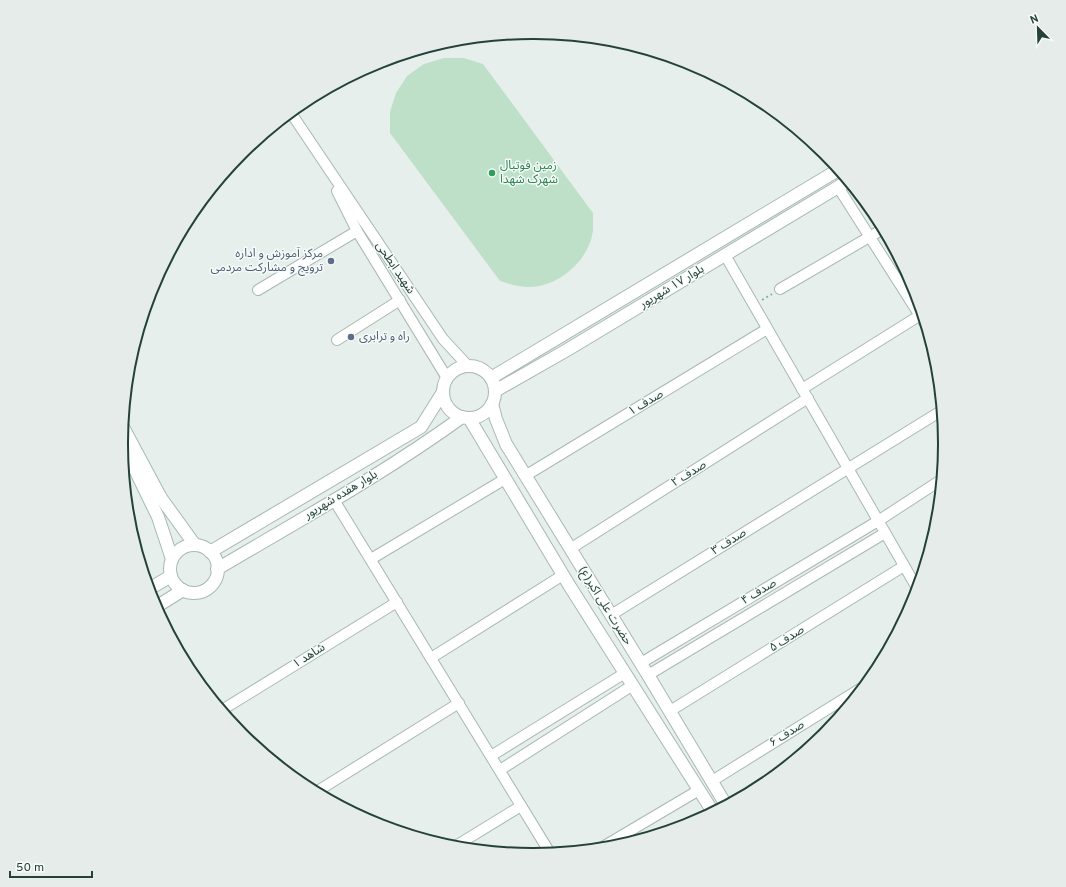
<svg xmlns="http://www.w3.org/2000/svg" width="1066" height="887" font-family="Overpass,'Noto Sans Arabic',sans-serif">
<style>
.green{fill:#bfe0c8}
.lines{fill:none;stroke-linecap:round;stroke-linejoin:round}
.minor-casing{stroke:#a8b8b2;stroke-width:12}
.tertiary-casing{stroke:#a8b8b2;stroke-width:14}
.secondary-casing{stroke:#a4bbb3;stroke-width:14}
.path{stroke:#86b3a5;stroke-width:2;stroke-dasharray:2 3;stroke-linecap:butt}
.minor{stroke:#fff;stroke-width:10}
.tertiary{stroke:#fff;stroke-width:12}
.secondary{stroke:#fff;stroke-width:12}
.leisure-dot{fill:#2e9e5b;stroke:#f7fbf9;stroke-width:1.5}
.service-dot{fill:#5c6f8a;stroke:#f7fbf9;stroke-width:1.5}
.labels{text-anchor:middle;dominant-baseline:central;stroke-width:3;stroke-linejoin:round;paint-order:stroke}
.leisure-label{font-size:12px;fill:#27864d;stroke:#f7fbf9;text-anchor:start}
.service-label{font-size:12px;fill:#4e5e75;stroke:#f7fbf9;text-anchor:end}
.street-label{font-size:12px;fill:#24423a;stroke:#f7fbf9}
.rim{fill:none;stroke:#24423a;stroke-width:2}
</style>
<rect width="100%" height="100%" fill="#e6efeb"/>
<!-- green -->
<path class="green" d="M444,58H464L483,64L593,213C593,219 593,225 593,231C589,258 565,281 539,286C526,289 513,285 500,281L390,133V112L396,93L407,76L424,64Z"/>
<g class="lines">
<!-- minor casing -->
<g class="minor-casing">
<g id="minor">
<polyline points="291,113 443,339 468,366"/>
<polyline points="838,187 924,322"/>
<polyline points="337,191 357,231 447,378"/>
<polyline points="725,255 917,588"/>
<polyline points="780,289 883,229"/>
<polyline points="258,290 357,231"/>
<polyline points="337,340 400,300"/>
<polyline points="802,389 922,314"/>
<polyline points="525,476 767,329"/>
<polyline points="334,500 550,853"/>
<polyline points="570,549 808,398"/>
<polyline points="371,559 505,479"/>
<polyline points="611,615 941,411"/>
<polyline points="431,658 563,575"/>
<polyline points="641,663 878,521 941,480"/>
<polyline points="648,675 885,533"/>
<polyline points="222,710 397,602"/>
<polyline points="670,711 904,566"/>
<polyline points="491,756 625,673"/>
<polyline points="500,770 633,685"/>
<polyline points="712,781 863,687"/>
<polyline points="316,792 459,703"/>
<polyline points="454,847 521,806"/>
<polyline points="601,848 699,790"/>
</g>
</g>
<!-- tertiary casing -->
<g class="tertiary-casing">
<g id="tertiary">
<circle cx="469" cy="392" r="26"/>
<polyline points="491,378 838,170"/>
<polyline points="495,391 567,350 848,181"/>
<polyline points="492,404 496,419 506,444 648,675 726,805"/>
<polyline points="469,418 569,585 713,812"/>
<circle cx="194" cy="569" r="24"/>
<polyline points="210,552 421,427 443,392"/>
<path d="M217,569C300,520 385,473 462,417"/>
<polyline points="149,589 171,576"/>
<polyline points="156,607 183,590"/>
</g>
</g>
<!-- secondary casing -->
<g class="secondary-casing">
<g id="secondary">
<polyline points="123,427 161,498 195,545"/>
<polyline points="122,443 158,517 172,559"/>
</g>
</g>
<!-- path -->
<polyline class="path" points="762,300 772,294"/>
<!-- minor -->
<use href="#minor" class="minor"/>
<!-- tertiary -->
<use href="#tertiary" class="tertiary"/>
<!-- secondary -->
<use href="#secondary" class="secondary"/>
</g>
<!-- markers -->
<circle class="leisure-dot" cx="492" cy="173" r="4"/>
<g class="service-dot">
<circle cx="331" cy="261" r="4"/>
<circle cx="351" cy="337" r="4"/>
</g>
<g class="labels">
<!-- leisure labels -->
<g class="leisure-label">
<text x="500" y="166">زمین فوتبال<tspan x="500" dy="14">شهرک شهدا</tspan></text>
</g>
<!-- service labels -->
<g class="service-label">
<text x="323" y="254">مرکز آموزش و اداره<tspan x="323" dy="14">ترویج و مشارکت مردمی</tspan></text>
<text x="359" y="337" text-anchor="start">راه و ترابری</text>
</g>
<!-- street labels -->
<g class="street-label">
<text transform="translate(395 268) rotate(56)">شهید ابطحی</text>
<text transform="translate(672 287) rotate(-31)">بلوار ۱۷ شهریور</text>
<text transform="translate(646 403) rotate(-31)">صدف ۱</text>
<text transform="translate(689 474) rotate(-32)">صدف ۲</text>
<text transform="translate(341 495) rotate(-31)">بلوار هفده شهریور</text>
<text transform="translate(729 542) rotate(-32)">صدف ۳</text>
<text transform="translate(759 592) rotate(-31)">صدف ۴</text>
<text transform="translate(605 606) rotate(58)">حضرت علی اکبر(ع)</text>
<text transform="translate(787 639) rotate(-32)">صدف ۵</text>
<text transform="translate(309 656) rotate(-32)">شاهد ۱</text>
<text transform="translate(787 734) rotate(-32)">صدف ۶</text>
</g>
</g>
<!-- crop -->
<path d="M0 0H1066V887H0ZM532 39H534A404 404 0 0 1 938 443V444A404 404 0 0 1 534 848H532A404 404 0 0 1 128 444V443A404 404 0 0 1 532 39Z" fill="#e6ecea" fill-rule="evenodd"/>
<path class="rim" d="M532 39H534A404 404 0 0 1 938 443V444A404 404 0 0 1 534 848H532A404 404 0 0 1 128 444V443A404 404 0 0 1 532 39Z"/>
<!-- north arrow -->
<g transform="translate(1038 28) rotate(337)" stroke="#f7fbf9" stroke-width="3" paint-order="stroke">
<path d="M0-3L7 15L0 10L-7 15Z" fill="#24423a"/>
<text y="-6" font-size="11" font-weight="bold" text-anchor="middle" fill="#24423a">N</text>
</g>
<!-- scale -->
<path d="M10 871v6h82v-6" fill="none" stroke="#24423a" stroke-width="2"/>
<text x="16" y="871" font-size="12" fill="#24423a" stroke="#f7fbf9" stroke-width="3" paint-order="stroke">50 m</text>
</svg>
